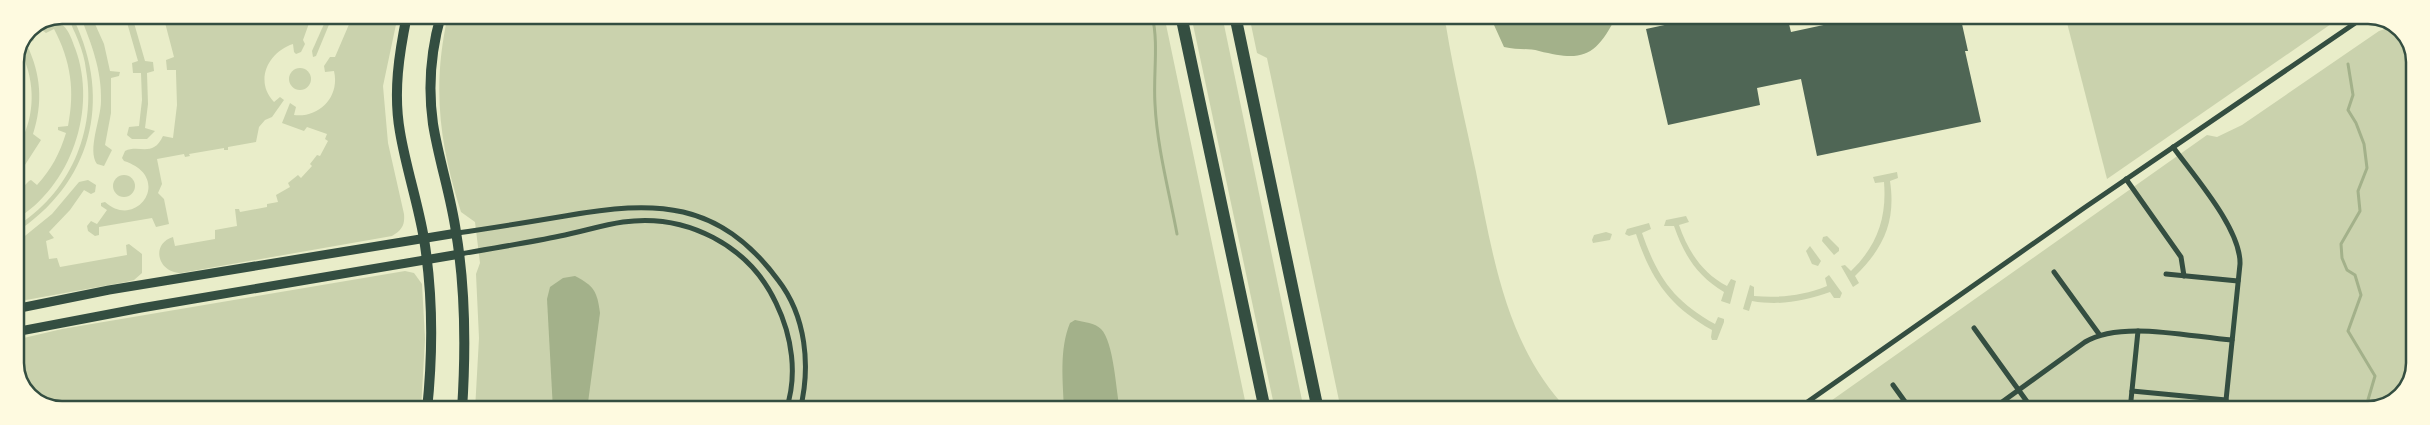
<svg xmlns="http://www.w3.org/2000/svg" width="2430" height="425" font-family="'PT Sans',sans-serif">
<style>
.green{fill:#cad2ad}
.water{fill:#a3b18a}
.lines{fill:none;stroke-linecap:round;stroke-linejoin:round}
.stream{stroke:#a3b18a;stroke-width:3}
.building{fill:#4f6655}
.minor{stroke:#344e41;stroke-width:5}
.tertiary{stroke:#344e41;stroke-width:9}
.secondary{stroke:#344e41;stroke-width:10}
.motorway{stroke:#344e41;stroke-width:12}
.rim{fill:none;stroke:#344e41;stroke-width:2.5}
</style>
<rect width="100%" height="100%" fill="#e9edc9"/>
<!-- green -->
<g class="green">
<path d="M80,15H91L104,44L110,71L120,72L119,76L111,78V113L105,145L112,150L104,166L97,164C87,150 101,119 101,101C102,70 91,43 80,15Z"/>
<polygon points="116,15 134,15 132,16 145,61 153,62 154,71 147,73 148,104 145,128 155,131 147,139 132,139 127,135 129,127 139,126 142,100 141,73 133,73 132,63 138,61 126,19 118,20"/>
<path d="M163,15H312L303,40L305,44L301,52L296,54L294,52L293,44C268,52 254,81 274,102L280,97L284,100L272,117L265,120L259,127L256,142L228,147V150H224V148L189,154L190,156L185,157L184,154L157,159L162,184L158,193L164,199L169,224L156,227L152,218L99,227V235L95,236L88,231L87,226L91,221L97,224L107,210L101,206V203L105,202C137,231 174,177 124,161L122,158L125,151C139,144 153,158 163,136L173,138L177,105L176,73V70H167L166,60L174,57Z"/>
<polygon points="328,15 333,15 316,56 313,57 312,51"/>
<path d="M353,15H398L383,86L388,143L404,214C405,225 402,230 392,236L181,273C158,273 150,244 173,237L175,246L215,239V230L237,226L235,209H239L240,212L267,207V204L278,202L276,195L290,187L288,183L298,175L301,178L312,166L310,164L317,155L320,156L328,141L325,139L327,134L307,127L304,131L282,123L290,103L296,107L294,115C320,118 340,96 334,71L325,72L324,66L330,57H335Z"/>
<path d="M448,15H1164L1247,410H475L479,338L476,274L480,263L475,222L461,212C439,143 432,86 448,15Z"/>
<polygon points="1191,15 1222,15 1304,410 1275,410"/>
<path d="M1249,15H1441L1446,26C1454,75 1466,124 1476,172C1493,256 1506,346 1568,410H1341L1267,58L1257,53Z"/>
<polygon points="2065,15 2344,15 2107,179"/>
<path d="M70,19L74,20C113,101 91,184 15,233V227C69,195 97,131 86,70C85,60 82,50 78,40C76,34 71,26 70,19Z"/>
<path d="M55,21C67,24 71,37 75,48C98,109 71,187 15,220V195L29,181L31,180L37,185C51,170 60,153 66,133L58,130V127L68,126C75,91 71,61 54,29L46,33L42,30L46,24Z"/>
<polygon points="2388,28 2402,30 2415,56 2415,370 2399,399 2369,410 1818,410 2207,135 2217,137 2242,125 2379,31"/>
<path d="M30,35L34,40L27,45C41,75 43,102 33,134L41,140L23,168L15,165V134L23,137C36,109 34,77 20,50L25,38Z"/>
<circle cx="300" cy="79" r="11"/>
<path d="M1897,172L1898,178L1890,181C1896,221 1884,248 1855,276L1859,283L1853,287L1841,266L1845,265L1851,271C1877,246 1887,218 1884,182L1875,183L1873,177Z"/>
<circle cx="124" cy="186" r="11"/>
<polygon points="88,180 96,185 95,192 91,194 84,190 70,210 49,232 54,238 46,241 49,259 57,258 60,267 127,255 126,245 129,244 142,254 142,273 134,280 126,282 26,300 15,297 15,244 52,214 79,182"/>
<path d="M1686,216L1689,222L1679,225C1688,251 1702,273 1727,286L1731,279L1736,281L1730,304L1721,301L1724,292C1697,276 1684,255 1674,226H1664L1666,220Z"/>
<path d="M1649,223L1651,229L1642,233C1657,276 1673,301 1715,324L1718,317L1724,319V322L1717,340H1712L1711,337L1712,330C1669,306 1651,279 1636,234L1629,236L1625,234L1627,229Z"/>
<polygon points="1606,232 1612,234 1610,240 1593,243 1592,240 1594,235"/>
<polygon points="1827,236 1839,248 1839,251 1834,255 1822,241 1823,237"/>
<polygon points="1810,246 1821,261 1818,266 1812,264 1806,251"/>
<polygon points="405,271 414,273 422,284 425,339 421,410 55,410 28,396 15,369 15,340 62,329"/>
<path d="M1829,275L1842,293L1840,298H1834L1830,292C1804,301 1780,306 1752,301L1749,311L1743,309L1750,285L1754,287V296C1780,298 1802,296 1827,286L1825,278Z"/>
</g>
<!-- water -->
<g class="water">
<path d="M1477,15H1617C1596,57 1583,62 1539,51C1528,48 1516,50 1504,47L1494,25L1490,22L1472,24L1471,18Z"/>
<path d="M575,276C594,286 597,291 600,313L587,410H553L547,299L550,287L563,278Z"/>
<path d="M1075,320C1084,322 1095,323 1101,329C1114,342 1116,391 1120,410H1064C1063,381 1059,350 1070,323Z"/>
</g>
<g class="lines">
<!-- stream -->
<g class="stream">
<path d="M1152,15C1159,44 1153,74 1155,104C1157,147 1169,191 1177,234"/>
<polyline points="2328,15 2328,16"/>
<polyline points="2348,64 2353,95 2348,110 2356,123 2364,144 2367,168 2358,191 2360,211 2341,244 2342,258 2347,270 2355,275 2361,295 2348,331 2375,376 2365,410"/>
</g>
</g>
<!-- building -->
<polygon class="building" points="1711,15 1741,15 1743,25 1787,16 1791,32 1870,15 1960,15 1968,51 1965,51 1981,122 1817,156 1801,79 1757,88 1760,105 1668,125 1646,29"/>
<g class="lines">
<!-- minor -->
<g class="minor">
<path d="M2173,147C2194,176 2241,229 2240,264L2225,410"/>
<polyline points="2126,179 2181,257 2184,276"/>
<path d="M457,233C493,228 529,222 565,216C655,200 719,200 778,280C806,316 811,366 800,410"/>
<path d="M460,254C493,248 527,243 560,236C581,232 602,225 623,222C686,213 749,245 776,303C792,336 798,375 786,410"/>
<polyline points="2054,272 2099,334"/>
<polyline points="2166,274 2238,281"/>
<polyline points="1974,328 2033,410"/>
<polyline points="1893,385 1911,410"/>
<polyline points="2132,391 2226,400"/>
<polyline points="1796,410 2084,208 2367,15"/>
<path d="M1991,410L2085,342C2121,320 2190,337 2232,340"/>
<polyline points="2130,410 2138,331"/>
</g>
<!-- tertiary -->
<g class="tertiary">
<polyline points="15,309 109,290 457,233"/>
<polyline points="15,332 141,308 460,254"/>
</g>
<!-- secondary -->
<g class="secondary">
<path d="M407,15C399,54 393,92 400,132C406,168 418,203 424,239C433,295 433,353 427,410"/>
<path d="M441,15C431,50 428,89 433,124C439,161 451,196 456,232C466,292 466,349 462,410"/>
</g>
<!-- motorway -->
<g class="motorway">
<polyline points="1181,15 1265,410"/>
<polyline points="1235,15 1318,410"/>
</g>
</g>
<!-- crop -->
<path d="M0 0H2430V425H0ZM62 24H2368A38 38 0 0 1 2406 62V363A38 38 0 0 1 2368 401H62A38 38 0 0 1 24 363V62A38 38 0 0 1 62 24Z" fill="#fefae0" fill-rule="evenodd"/>
<path class="rim" d="M62 24H2368A38 38 0 0 1 2406 62V363A38 38 0 0 1 2368 401H62A38 38 0 0 1 24 363V62A38 38 0 0 1 62 24Z"/>
</svg>
